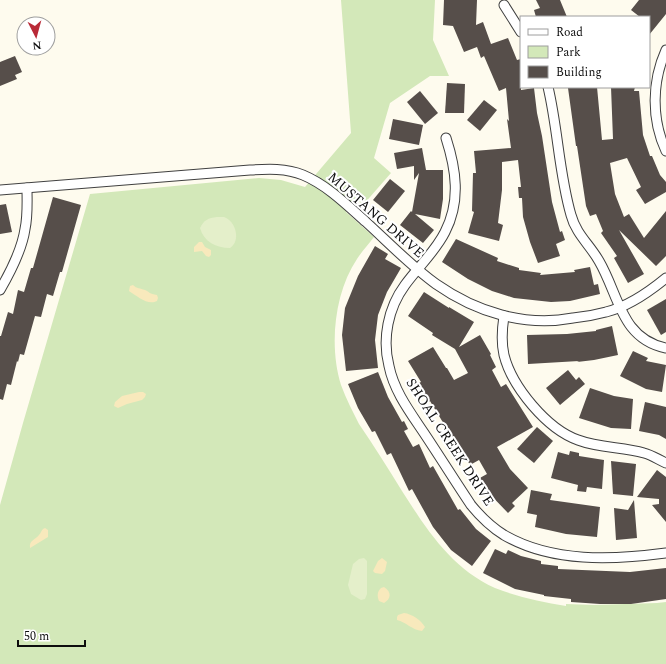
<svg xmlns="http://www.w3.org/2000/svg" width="666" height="664" font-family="Spectral,serif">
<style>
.green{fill:#d3e8b9}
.sand{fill:#f8e9bc}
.pitch{fill:#e4efca}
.building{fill:#564e4a}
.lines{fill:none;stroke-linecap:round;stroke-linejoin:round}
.street-casing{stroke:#404040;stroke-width:11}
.street{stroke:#fff;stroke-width:9}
.labels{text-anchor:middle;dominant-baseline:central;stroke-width:4;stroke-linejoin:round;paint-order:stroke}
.street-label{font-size:14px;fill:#0d0d0d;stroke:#fff}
</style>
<rect width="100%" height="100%" fill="#fefbee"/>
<!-- green -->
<path class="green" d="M341,0H435L433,40L449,76H430L390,103L374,158L391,173L363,205L357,199L346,212L374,237C369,244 362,251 357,259C334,293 329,347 341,385C346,399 353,412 359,424C374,446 388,468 402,491C427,530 451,568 495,588C518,597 542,602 566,606V604L594,605L657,603L666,602V664H0V505L23,423L90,194L259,178L281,180L305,187L351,133Z"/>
<!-- sand -->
<g class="sand">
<polygon points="199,242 202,242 205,247 211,250 211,255 209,257 206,256 202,251 194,252 194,247"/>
<path d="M133,285C137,289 140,288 145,290C150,292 149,294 157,295L158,298L157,301C148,306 137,296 129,291L130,286Z"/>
<polygon points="139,392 143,392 146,394 145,397 142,400 127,404 118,408 114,406 115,402 122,396"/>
<path d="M45,528L48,530V537L30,548C29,540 35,540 39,535C41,533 41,531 43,529Z"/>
<polygon points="382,558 387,562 385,571 382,574 375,573 373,571 378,561"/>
<path d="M384,587C392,592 391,599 384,603L379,601C377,596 377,592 381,588Z"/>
<path d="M404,613C412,614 421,620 425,627L422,631C412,630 406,622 397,620V617L398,615Z"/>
</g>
<!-- pitch -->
<g class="pitch">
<path d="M217,217C219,217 222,217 224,217C236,221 241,241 230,248C216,248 204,242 200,228C204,220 208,218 217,217Z"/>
<polygon points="364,558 367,561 367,594 365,599 361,600 351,594 348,585 353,564 359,559"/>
</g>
<!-- building -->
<g class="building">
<polygon points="444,0 477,0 476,25 483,22 491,44 508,38 517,60 521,59 521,90 534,88 537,113 542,136 552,202 560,232 562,231 565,240 556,244 560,256 538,263 530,242 523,217 522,198 519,198 518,187 521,187 518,160 502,162 502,190 498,223 503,225 499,241 468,233 474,212 472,211 473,173 476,173 474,151 511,148 507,119 509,121 506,88 499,91 484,56 481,58 477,47 464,52 453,26 443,25"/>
<polygon points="536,0 560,0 567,17 536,17 534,10 540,8"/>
<polygon points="639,0 666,0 666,14 649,35 649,17 640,17 631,10"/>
<polygon points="15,56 22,72 15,75 17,79 0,86 0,62"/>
<polygon points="447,83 465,84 464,113 445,113"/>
<polygon points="597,87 602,140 613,139 611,87 635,87 634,91 639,91 643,135 650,156 652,156 660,175 666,182 666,192 645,204 636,190 641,187 627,158 610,163 615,194 624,217 629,214 644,238 666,211 666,256 656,266 619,230 644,274 628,283 614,258 617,256 601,233 603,231 596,214 590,216 586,206 577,146 576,146 568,88"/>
<polygon points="420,91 438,113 425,124 407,102"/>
<polygon points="484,100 497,110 480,131 467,120"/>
<polygon points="393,119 423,125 419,145 389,139"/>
<polygon points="422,148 426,170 443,170 443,199 440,219 415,214 434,230 423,243 400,225 411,211 412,212 419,173 414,180 414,166 397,169 394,153"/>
<polygon points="390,179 405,191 388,212 373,200"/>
<polygon points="53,197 81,205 62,272 60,272 53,296 47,294 41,317 35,316 24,355 20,354 18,362 17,361 11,385 7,384 3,400 0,399 0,336 1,336 8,312 13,314 18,290 24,292 31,268 33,268"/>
<polygon points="6,204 12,232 0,234 0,205"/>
<polygon points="456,239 498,258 497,261 519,268 519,270 541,273 540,275 575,272 574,270 590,267 594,285 598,284 600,294 570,301 551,302 514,298 492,291 468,279 442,262"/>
<polygon points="375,246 388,254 385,259 401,268 387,292 378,315 375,340 378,368 346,371 342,335 345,308 358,276"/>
<polygon points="424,292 449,308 449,307 474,322 459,347 480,335 491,354 490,355 496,367 492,370 501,387 506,384 533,427 497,447 510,469 528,488 512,503 515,506 508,513 483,487 478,479 487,474 479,460 470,465 457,443 456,444 430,401 429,402 419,383 421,382 408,361 433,347 446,368 447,368 454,380 468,373 455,349 432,335 433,333 408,316"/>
<polygon points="666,299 666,332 661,335 647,310"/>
<polygon points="612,326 618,355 594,360 577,362 579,361 528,364 527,335 567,334 596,331 596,330"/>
<polygon points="633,351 648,358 646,361 666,365 662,392 646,389 620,376"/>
<polygon points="568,370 576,380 579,377 585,384 560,405 546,388"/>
<polygon points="378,372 388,397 402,422 404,421 408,429 404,431 413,447 419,444 430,468 433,466 458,510 460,509 476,529 491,541 472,566 451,550 433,527 412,489 409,491 391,453 387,455 375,431 372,432 358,408 348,384"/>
<polygon points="590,388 614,396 633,399 631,429 611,428 579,418"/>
<polygon points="645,402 666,407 666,439 659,435 639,431"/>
<polygon points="537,427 553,441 534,463 517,449"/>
<polygon points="570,451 579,453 579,456 604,460 602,489 587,487 586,492 577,491 578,485 551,478 558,452 569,455"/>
<polygon points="611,461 636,464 633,496 613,494"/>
<polygon points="657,470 666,477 666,522 652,505 659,504 659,499 637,497"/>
<polygon points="531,490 552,494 550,500 600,507 597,537 566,534 535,527 537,515 527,513"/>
<polygon points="634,500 637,538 616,540 614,508 628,510"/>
<polygon points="495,549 506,554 508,550 521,556 541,561 541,564 558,566 558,569 630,572 666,568 666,599 631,604 600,604 571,602 571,599 544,596 544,595 515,589 483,573"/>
</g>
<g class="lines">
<!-- street casing -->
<g class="street-casing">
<g id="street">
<polyline points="504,5 521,32"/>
<path d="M666,50C652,81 651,119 666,151"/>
<path d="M548,87C558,129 559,174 571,215C576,234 590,245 599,261C619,295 621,339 666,348"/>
<path d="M446,138C456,169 461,201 445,232C435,252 418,267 405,285C388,308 382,339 389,366C394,391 410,412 424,433C440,457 455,481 471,505C480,516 491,527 504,535C552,563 613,560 666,553"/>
<path d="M0,190L250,170C268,169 286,168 303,175C327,185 347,205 366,222C389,243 411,266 436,284C476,312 524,327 573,318C584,317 595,315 606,312C627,307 649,292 666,278"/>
<path d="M0,290C11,271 22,250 25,229C28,215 27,201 27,188"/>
<path d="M504,316C502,329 501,342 504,355C512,387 547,429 578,440C599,448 623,447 644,453C652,455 659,460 666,463"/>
</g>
</g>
<!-- street -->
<use href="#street" class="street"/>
</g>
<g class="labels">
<!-- street labels -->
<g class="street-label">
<text transform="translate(376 215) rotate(41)">MUSTANG DRIVE</text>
<text transform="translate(450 442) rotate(57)">SHOAL CREEK DRIVE</text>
</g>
</g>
<!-- legend -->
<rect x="520" y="16" width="130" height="72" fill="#ffffff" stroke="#9e9e9e"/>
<rect x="528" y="29" width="20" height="6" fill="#ffffff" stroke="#9e9e9e"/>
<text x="556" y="36" font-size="12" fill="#0d0d0d">Road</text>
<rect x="528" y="46" width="20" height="12" fill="#d3e8b9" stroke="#9e9e9e"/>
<text x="556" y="56" font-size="12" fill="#0d0d0d">Park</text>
<rect x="528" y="66" width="20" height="12" fill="#564e4a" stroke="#9e9e9e"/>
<text x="556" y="76" font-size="12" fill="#0d0d0d">Building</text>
<!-- north arrow -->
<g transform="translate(36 36) rotate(174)"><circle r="19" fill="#ffffff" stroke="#9e9e9e"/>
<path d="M0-3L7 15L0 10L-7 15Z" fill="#b92a37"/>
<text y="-6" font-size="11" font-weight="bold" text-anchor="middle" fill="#0d0d0d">N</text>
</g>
<!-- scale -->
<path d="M18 640v6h67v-6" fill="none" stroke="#0d0d0d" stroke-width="2"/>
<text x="24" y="640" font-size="12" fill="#0d0d0d" stroke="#ffffff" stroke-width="3" paint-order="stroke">50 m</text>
</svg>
